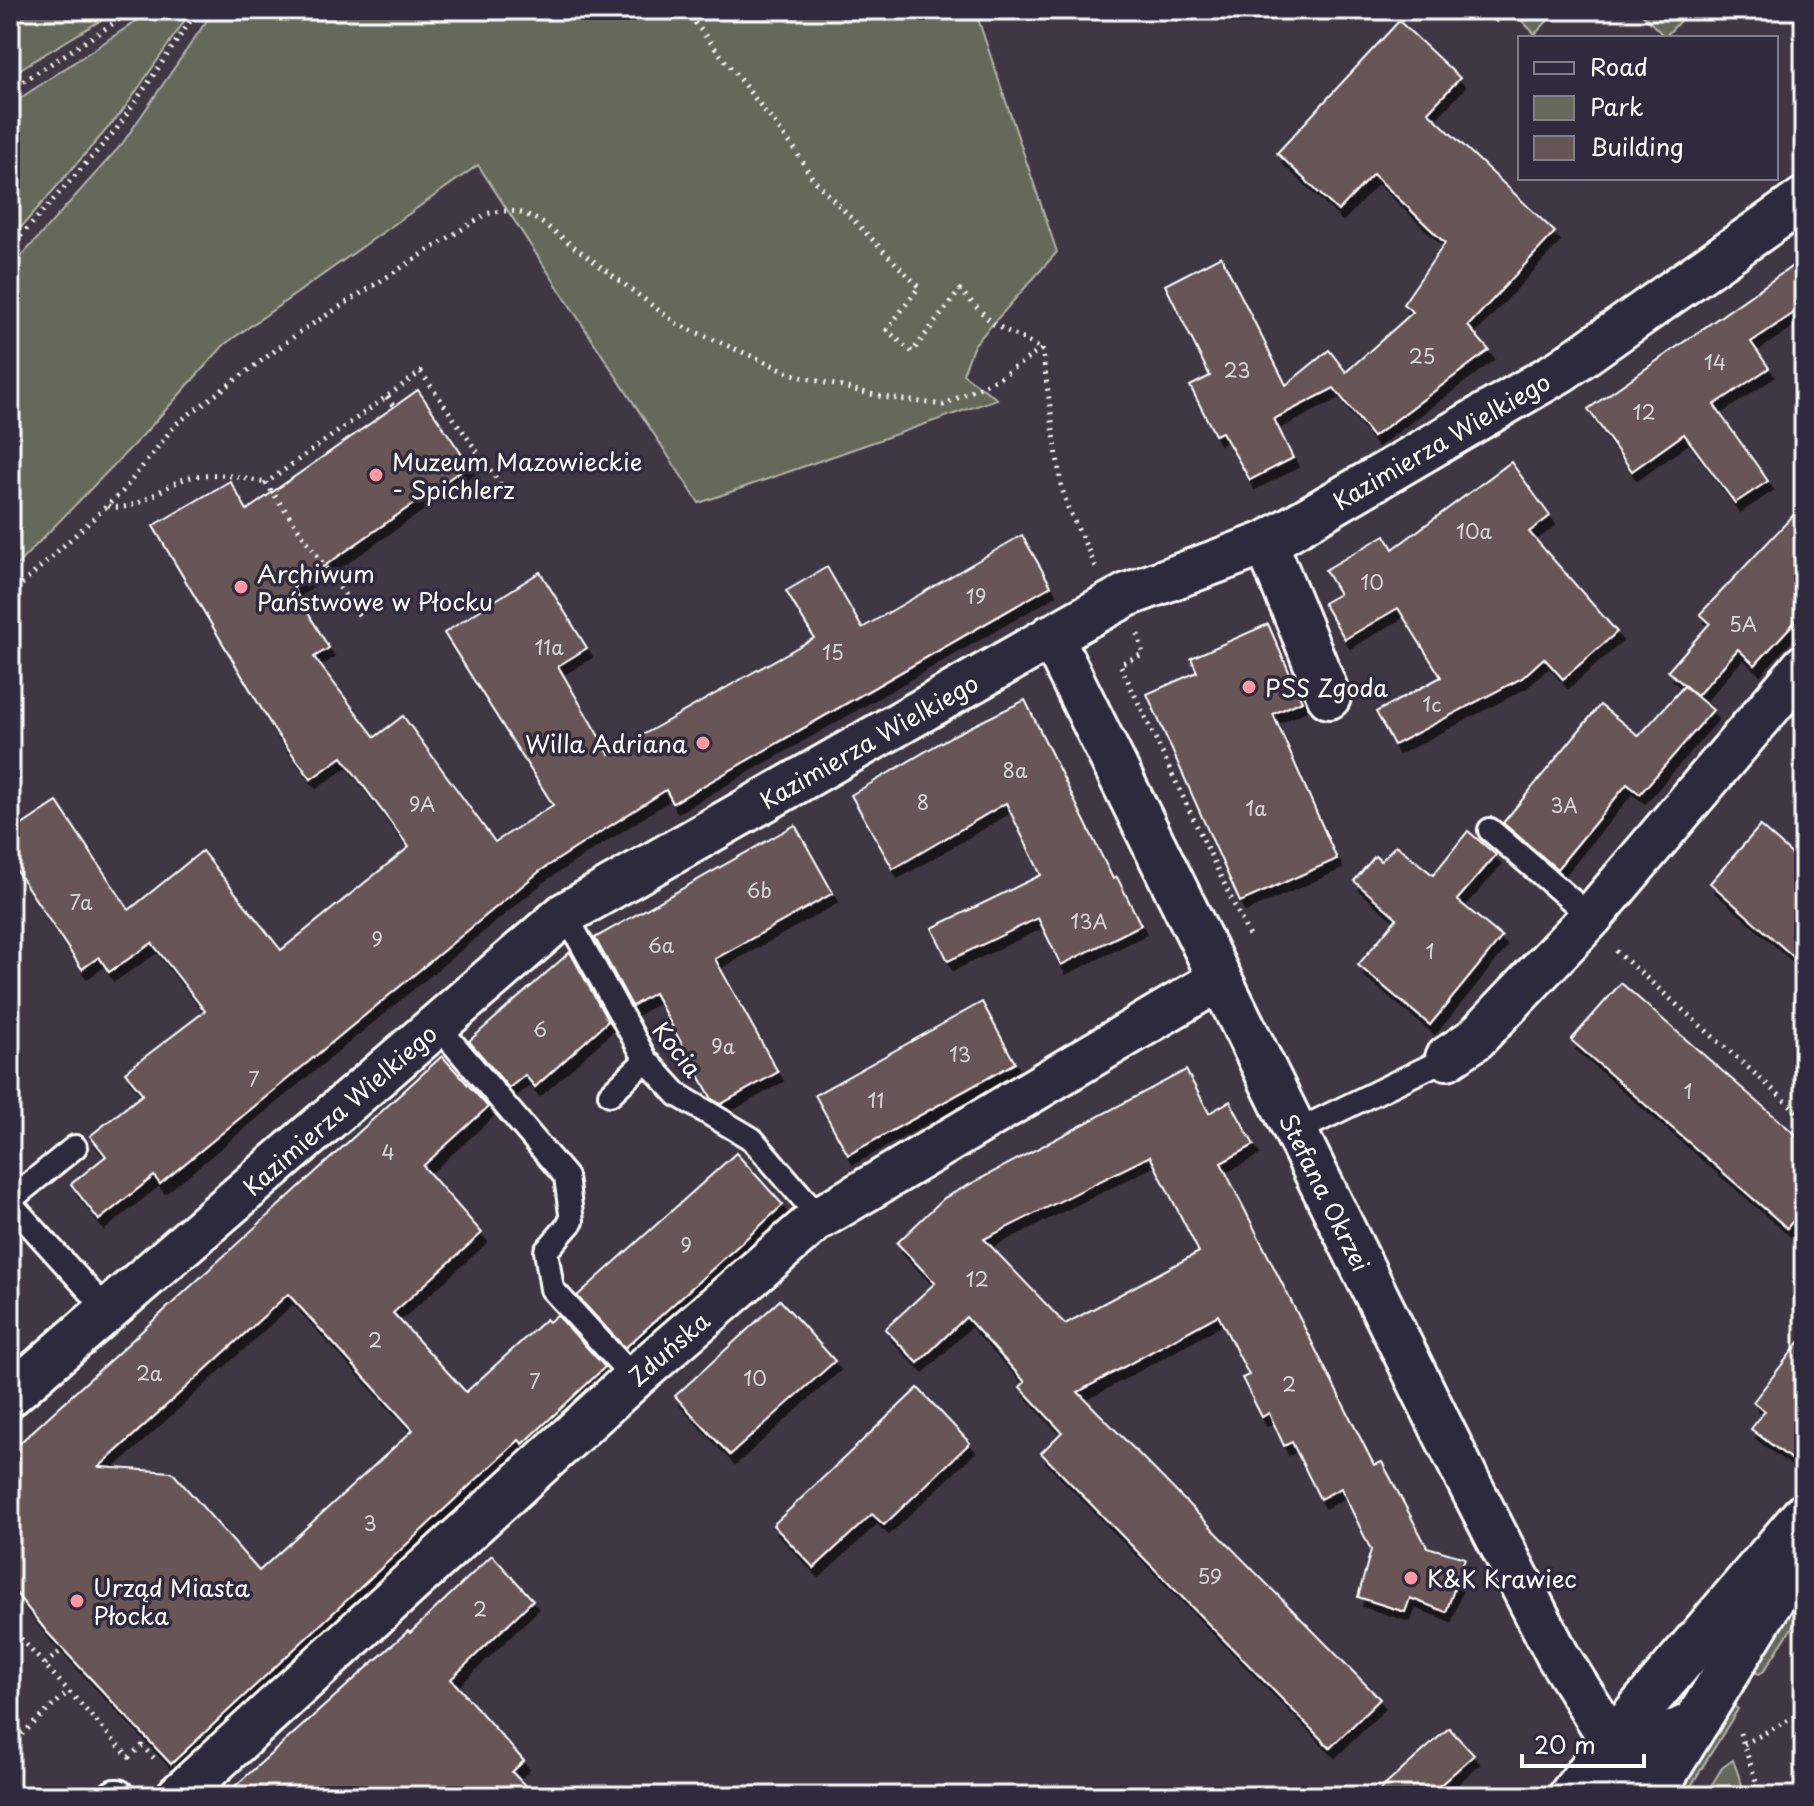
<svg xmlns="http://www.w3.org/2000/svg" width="1814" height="1806" font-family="'Playpen Sans',sans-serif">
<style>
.green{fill:#66695a;stroke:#b2b4ac;stroke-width:2}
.building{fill:#685656;stroke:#fff;stroke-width:2;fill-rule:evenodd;filter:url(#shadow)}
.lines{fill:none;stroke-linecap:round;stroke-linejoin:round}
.service-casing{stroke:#fff;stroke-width:28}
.pedestrian-casing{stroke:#fff;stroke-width:38}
.minor-casing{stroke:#fff;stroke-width:48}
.tertiary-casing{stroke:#fff;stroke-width:50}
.path{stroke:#fff;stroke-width:5;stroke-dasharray:2 6;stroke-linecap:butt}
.service{stroke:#2f2a3d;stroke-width:22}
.pedestrian{stroke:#2f2a3d;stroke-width:32}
.minor{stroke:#2f2a3d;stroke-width:42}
.tertiary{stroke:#2f2a3d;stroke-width:44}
.poi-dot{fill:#ff9aa2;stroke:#2f2a3d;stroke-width:3}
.labels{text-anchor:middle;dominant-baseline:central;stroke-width:7;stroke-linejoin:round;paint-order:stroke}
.number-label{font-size:20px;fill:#d9d5d5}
.street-label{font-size:24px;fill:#fff;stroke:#2f2a3d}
.poi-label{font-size:24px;fill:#fff;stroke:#2f2a3d;text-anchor:start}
</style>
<defs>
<filter id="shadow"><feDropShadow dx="5" dy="9" stdDeviation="0" flood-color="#0009"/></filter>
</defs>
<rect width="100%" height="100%" fill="#403744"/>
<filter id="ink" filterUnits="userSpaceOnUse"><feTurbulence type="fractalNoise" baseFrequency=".0125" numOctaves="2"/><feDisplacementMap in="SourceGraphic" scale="16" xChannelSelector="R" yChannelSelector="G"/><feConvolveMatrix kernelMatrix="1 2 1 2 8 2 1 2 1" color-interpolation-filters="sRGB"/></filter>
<g filter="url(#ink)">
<!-- green -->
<g class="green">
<polygon points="10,10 118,10 10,75"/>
<polygon points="153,10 192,10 122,112 10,240 10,105"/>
<polygon points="214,10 975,10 1057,252 974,345 963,374 997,399 699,503 478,165 225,344 143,435 10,572 10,269 122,144"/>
<polygon points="1511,10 1558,10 1535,34"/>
<polygon points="1638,10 1690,10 1665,37"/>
<polygon points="1804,1593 1804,1609 1764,1671 1759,1674 1750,1670 1795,1595"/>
<polygon points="1726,1701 1738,1709 1691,1786 1685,1796 1667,1796"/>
<polygon points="1733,1760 1746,1796 1705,1796 1722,1768"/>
</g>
<!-- building -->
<g class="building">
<polygon points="1399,21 1460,78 1428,112 1555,232 1468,326 1489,350 1373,437 1334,388 1274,419 1293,458 1250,480 1222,432 1215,435 1190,386 1210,376 1165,285 1221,256 1286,385 1329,350 1346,372 1413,312 1403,304 1445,243 1373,174 1338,211 1277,153"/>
<polygon points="1804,258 1804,306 1751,342 1769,368 1714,405 1768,481 1735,503 1684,434 1632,471 1588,409"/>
<polygon points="418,390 469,465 293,588 329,648 314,657 375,737 403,716 495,842 553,805 444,633 540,572 587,648 558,666 609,754 814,638 786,591 827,567 862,628 1022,535 1051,586 673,803 666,790 540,871 160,1184 154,1176 99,1220 71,1184 106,1156 90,1136 143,1094 125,1072 205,1011 152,943 109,972 99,957 82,969 10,861 10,833 57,802 129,910 202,851 281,950 409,847 342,757 311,779 273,728 153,526 230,481 247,510"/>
<polygon points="1511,462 1550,516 1529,532 1617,632 1563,679 1544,658 1522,678 1394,745 1376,712 1441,677 1398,608 1345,639 1323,603 1339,594 1325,570 1385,535 1393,549"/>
<polygon points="1804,504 1804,612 1755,665 1738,649 1697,696 1668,671 1710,623 1700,614"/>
<polygon points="1268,624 1302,701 1273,714 1337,859 1240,902 1147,694 1197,672 1191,658"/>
<polygon points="1684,686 1713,710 1640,794 1627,784 1557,869 1503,823 1600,705 1639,736"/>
<polygon points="1025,700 1113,879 1117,877 1141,925 1061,965 1038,918 948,961 932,928 1041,875 1006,803 893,869 851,795 952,736"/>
<polygon points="795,825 833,893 715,959 778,1072 721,1104 712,1099 654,993 632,1006 595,938"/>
<polygon points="1760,826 1804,865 1804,966 1710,883"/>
<polygon points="1468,831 1496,855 1457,900 1502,937 1430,1025 1358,965 1397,918 1354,881 1375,856 1381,861 1396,845 1433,875"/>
<polygon points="570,952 608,1021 535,1087 525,1075 509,1088 469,1041"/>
<polygon points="1621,983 1804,1142 1804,1208 1787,1228 1571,1040"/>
<polygon points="982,1002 1015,1063 848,1155 815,1095"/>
<path d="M442,1056L488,1107L423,1166L482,1233L393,1313L466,1392L546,1319L549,1322L557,1315L605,1367L523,1444L519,1440L466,1489L171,1764L47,1632L10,1586V1452ZM288,1294L413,1430L259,1571L172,1472L99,1467Z"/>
<path d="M1186,1070L1209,1113L1230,1101L1254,1145L1221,1163L1374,1465L1382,1462L1427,1547L1465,1558L1446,1612L1410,1598L1405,1612L1358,1597L1371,1550L1341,1488L1320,1499L1292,1442L1284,1446L1269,1413L1262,1417L1242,1378L1249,1375L1218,1315L1078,1392L1380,1699L1330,1748L1041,1453L1062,1432L1020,1387L1025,1382L966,1317L918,1363L885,1329L935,1283L897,1243L944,1198ZM1150,1156L1199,1252L1065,1324L984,1239Z"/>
<polygon points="736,1153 783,1205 625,1348 577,1296"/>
<polygon points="780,1300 835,1361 730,1455 675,1396"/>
<polygon points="1804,1336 1804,1469 1751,1429 1765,1411 1753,1402"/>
<polygon points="918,1388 970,1443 884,1525 872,1514 814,1568 773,1525"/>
<polygon points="492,1555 533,1600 451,1679 524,1761 512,1772 535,1796 224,1796 408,1631 410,1633"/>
<polygon points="1449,1728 1474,1755 1428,1796 1373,1796"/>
</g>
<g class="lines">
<!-- service casing -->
<g class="service-casing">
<g id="service">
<polyline points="1490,830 1591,917"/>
<polyline points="565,914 646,1060 678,1095 752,1139 820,1218"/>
<polyline points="437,1025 566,1177 572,1221 546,1251 552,1289 634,1378"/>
<polyline points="610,1094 646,1060"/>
<polyline points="1297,1131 1447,1058"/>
<polyline points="10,1200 75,1147"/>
<polyline points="10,1203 108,1311"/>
</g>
</g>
<!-- pedestrian casing -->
<g class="pedestrian-casing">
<polyline id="pedestrian" points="115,1796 118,1796"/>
</g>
<!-- minor casing -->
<g class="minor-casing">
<g id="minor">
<polyline points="1266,543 1329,697"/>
<path id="s1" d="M1051,636L1462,1469L1558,1656L1625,1762L1620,1796"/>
<polyline points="1447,1058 1475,1039 1591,917 1804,666"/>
<path id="s2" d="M10,1395L565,914L1079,621L1127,595L1266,543L1562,370L1804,199"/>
<path d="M1612,1742C1647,1745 1669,1736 1699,1720"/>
<path id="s3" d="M178,1796L634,1378L816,1220L1220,979"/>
</g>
</g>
<!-- tertiary casing -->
<g class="tertiary-casing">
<g id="tertiary">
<polyline points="1571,1796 1612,1742 1804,1516"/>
<polyline points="1651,1796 1804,1546"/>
</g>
</g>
<!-- path -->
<g class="path">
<polyline points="685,10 794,148 813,179 919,287 887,330 912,352 960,290 992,323 1042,349"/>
<polyline points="1495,22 1507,10"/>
<polyline points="10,90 134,10"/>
<polyline points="10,248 116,130 198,10"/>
<polyline points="1042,349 1061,485 1068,508 1096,567"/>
<polyline points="387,397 394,407"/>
<path d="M108,506C141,514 164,481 196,476C220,472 243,478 266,483"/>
<path d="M10,595L122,492L176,424L300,332L486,214C510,208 523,211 544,224L677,324L798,376L883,397L943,405L999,378L1042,349"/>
<polyline points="359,615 266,483 421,372 512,501"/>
<polyline points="1138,634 1143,654 1120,664 1250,938"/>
<polyline points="1616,951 1804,1117"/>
<polyline points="10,1627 129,1757 142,1746 157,1761"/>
<polyline points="45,1664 62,1650"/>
<polyline points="1740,1733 1761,1796"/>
<polyline points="1744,1744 1804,1712"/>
<polyline points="10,1745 68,1692"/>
</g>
<!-- service -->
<use href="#service" class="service"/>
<!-- pedestrian -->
<use href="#pedestrian" class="pedestrian"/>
<!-- minor -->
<use href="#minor" class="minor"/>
<!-- tertiary -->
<use href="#tertiary" class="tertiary"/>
</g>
</g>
<!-- markers -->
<g class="poi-dot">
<circle cx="376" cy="475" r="8"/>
<circle cx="241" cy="587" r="8"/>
<circle cx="1249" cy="687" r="8"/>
<circle cx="703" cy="743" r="8"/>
<circle cx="1411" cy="1578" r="8"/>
<circle cx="77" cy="1601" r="8"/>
</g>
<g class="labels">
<!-- number labels -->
<g class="number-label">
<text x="1422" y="356">25</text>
<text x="1715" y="362">14</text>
<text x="1237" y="370">23</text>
<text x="1644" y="412">12</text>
<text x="1474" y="531">10a</text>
<text x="1372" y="582">10</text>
<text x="976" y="596">19</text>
<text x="1743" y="624">5A</text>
<text x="549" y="647">11a</text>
<text x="833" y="652">15</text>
<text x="1432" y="704">1c</text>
<text x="1015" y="770">8a</text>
<text x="923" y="802">8</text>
<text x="422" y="804">9A</text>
<text x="1564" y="805">3A</text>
<text x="1256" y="808">1a</text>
<text x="759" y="890">6b</text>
<text x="81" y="902">7a</text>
<text x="1089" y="921">13A</text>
<text x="377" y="939">9</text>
<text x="661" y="945">6a</text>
<text x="1430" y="951">1</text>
<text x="540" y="1029">6</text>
<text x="723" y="1046">9a</text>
<text x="960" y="1054">13</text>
<text x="254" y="1079">7</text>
<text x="1688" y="1091">1</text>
<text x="876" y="1100">11</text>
<text x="388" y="1152">4</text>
<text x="686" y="1245">9</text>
<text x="977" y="1279">12</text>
<text x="375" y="1340">2</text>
<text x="149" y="1373">2a</text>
<text x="755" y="1378">10</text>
<text x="535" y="1381">7</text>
<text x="1289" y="1384">2</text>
<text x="370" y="1523">3</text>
<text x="1210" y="1576">59</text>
<text x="480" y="1609">2</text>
</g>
<!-- street labels -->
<g class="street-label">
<text stroke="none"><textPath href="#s2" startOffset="1732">Kazimierza Wielkiego</textPath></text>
<text stroke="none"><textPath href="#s2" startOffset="1084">Kazimierza Wielkiego</textPath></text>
<text transform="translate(678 1049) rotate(52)">Kocia</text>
<text stroke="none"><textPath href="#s2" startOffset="436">Kazimierza Wielkiego</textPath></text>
<text stroke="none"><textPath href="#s1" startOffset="620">Stefana Okrzei</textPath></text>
<text stroke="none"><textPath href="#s3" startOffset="664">Zduńska</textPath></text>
</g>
<!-- poi labels -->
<g class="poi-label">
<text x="392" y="461">Muzeum Mazowieckie<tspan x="392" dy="28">- Spichlerz</tspan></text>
<text x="257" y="573">Archiwum<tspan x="257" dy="28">Państwowe w Płocku</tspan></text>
<text x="1265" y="687">PSS Zgoda</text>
<text x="687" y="743" text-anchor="end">Willa Adriana</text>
<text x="1427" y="1578">K&amp;K Krawiec</text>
<text x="93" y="1587">Urząd Miasta<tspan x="93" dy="28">Płocka</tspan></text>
</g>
</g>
<!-- margin -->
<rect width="1814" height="1806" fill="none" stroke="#2f2a3d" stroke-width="40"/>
<rect x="20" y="20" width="1774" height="1766" fill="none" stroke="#fff" stroke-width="3" filter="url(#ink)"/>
<!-- legend -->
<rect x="1518" y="36" width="260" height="144" fill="#2f2a3d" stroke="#827f8b" stroke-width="2"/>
<rect x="1534" y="62" width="40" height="12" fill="#2f2a3d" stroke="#827f8b" stroke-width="2"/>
<text x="1590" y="76" font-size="24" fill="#ffffff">Road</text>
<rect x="1534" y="96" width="40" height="24" fill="#66695a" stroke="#827f8b" stroke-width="2"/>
<text x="1590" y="116" font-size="24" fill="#ffffff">Park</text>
<rect x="1534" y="136" width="40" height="24" fill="#685656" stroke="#827f8b" stroke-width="2"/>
<text x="1590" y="156" font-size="24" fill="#ffffff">Building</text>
<!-- scale -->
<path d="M1522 1754v12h122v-12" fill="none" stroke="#ffffff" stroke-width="4"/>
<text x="1534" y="1754" font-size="24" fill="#ffffff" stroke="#2f2a3d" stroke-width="6" paint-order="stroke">20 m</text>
</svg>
